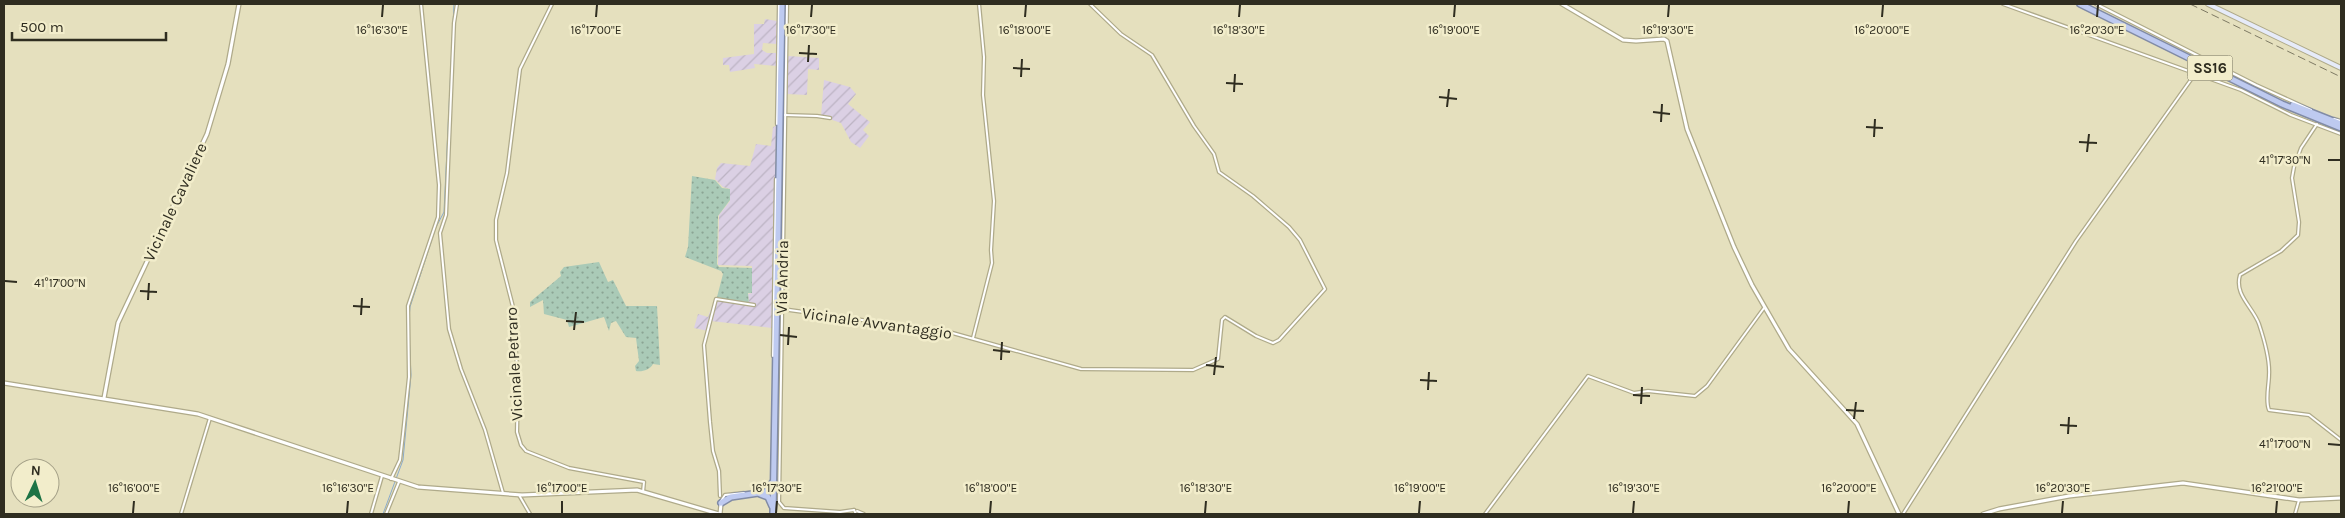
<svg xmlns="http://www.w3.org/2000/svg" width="2345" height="518" font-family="Karla,sans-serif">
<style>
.industrial{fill:url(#industrial-furrows)}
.grass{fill:url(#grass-dots)}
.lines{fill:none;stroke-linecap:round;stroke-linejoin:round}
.stream{stroke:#8aabcc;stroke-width:1}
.minor-casing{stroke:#afaa8a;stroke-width:4.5}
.tertiary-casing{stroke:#afaa8a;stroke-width:5.5}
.secondary-casing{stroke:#afaa8a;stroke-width:6}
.trunk-casing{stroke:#818ba5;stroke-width:8}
.minor{stroke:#fff;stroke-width:2}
.tertiary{stroke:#fff;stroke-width:3}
.secondary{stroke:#e6ebf9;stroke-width:4}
.trunk{stroke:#becaf0;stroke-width:5}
.rail{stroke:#7e7a64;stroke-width:1;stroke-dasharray:8 4;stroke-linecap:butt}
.ticks{fill:none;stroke:#2f2d20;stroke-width:2}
.labels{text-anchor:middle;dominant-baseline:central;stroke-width:5;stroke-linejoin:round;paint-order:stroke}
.shield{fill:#f2edcb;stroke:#6a6753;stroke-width:1}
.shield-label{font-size:15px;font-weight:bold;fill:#2f2d20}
.street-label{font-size:16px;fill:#2f2d20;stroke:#f2edcb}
.ticks-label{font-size:12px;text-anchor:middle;fill:#2f2d20;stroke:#f2edcb;stroke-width:5;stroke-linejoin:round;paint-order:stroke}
</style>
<defs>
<pattern id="industrial-furrows" width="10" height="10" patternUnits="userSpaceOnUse" patternTransform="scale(1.25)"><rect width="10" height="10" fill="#dbd0e4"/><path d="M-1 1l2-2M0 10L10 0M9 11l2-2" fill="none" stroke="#bcb3c3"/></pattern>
<pattern id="grass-dots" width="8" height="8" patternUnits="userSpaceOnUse" patternTransform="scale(1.25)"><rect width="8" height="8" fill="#aacab7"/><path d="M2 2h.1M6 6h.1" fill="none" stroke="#8ba494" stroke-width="1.8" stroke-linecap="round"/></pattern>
</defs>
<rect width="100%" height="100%" fill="#e5e0be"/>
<!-- industrial -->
<g class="industrial">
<polygon points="765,19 777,21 777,44 763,43 762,50 767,53 776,53 777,66 754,64 755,68 730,72 729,65 723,65 723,58 754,54 754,24 764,24"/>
<polygon points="788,56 819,58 819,70 808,69 807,95 787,94"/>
<polygon points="824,80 850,87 856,94 848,104 870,122 863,130 869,136 860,148 851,142 841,123 821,116"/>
<polygon points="776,126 772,328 711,321 708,331 694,328 698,314 708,317 715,298 749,303 748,294 752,293 752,266 718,265 719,215 730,201 730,189 723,187 715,179 717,168 721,163 750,166 756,144 771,146 773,127"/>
</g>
<!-- grass -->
<g class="grass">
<polygon points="692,176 715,180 722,188 730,189 730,200 718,216 717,264 719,267 752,268 752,293 748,293 749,304 717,297 723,274 721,271 685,257 688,247"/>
<path d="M599,262L608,282L613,280L626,306H657L660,365L653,364C650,370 642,372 636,371L635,366L639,361L636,338L626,337L616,321L611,323L609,331L604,317L569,327L567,320L544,314L543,300L530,307V302L561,276L560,272L564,267Z"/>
</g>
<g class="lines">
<!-- stream -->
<g class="stream">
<polyline points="435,229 444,212 454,4"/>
<polyline points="409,318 410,307 434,233"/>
<polyline points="383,514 403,460 411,375 409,334"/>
</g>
<!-- minor casing -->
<g class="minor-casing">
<g id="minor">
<polyline points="457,4 454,23 446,215 440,233 449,329 461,369 485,430 503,493"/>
<polyline points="552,4 520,69 507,173 496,220 496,240 513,307 518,383 517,432 521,445 526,451 569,468 644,482 643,492"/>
<polyline points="787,4 779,502 784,508 840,512 854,510"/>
<polyline points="2003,4 2241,90 2291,115 2341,134"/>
<polyline points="2096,4 2256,85 2311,110"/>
<polyline points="785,115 817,116 830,118"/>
<polyline points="2334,119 2341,121"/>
<polyline points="777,124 779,4"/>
<path d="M2317,124L2301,148L2294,167L2292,178L2299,222L2298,235L2281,251L2240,275C2234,295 2253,307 2259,324C2264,339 2270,360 2269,375C2269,385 2265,400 2269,410L2309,415L2341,440"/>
<polyline points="782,309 949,332 1081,369 1193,370 1218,359 1222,320 1225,317 1256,336 1273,343 1279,340 1325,289 1300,240 1289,227 1253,196 1219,172 1214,154 1194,126 1152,55 1121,34 1090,4"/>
<polyline points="973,338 992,263 991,250 994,201 983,95 984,57 979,4"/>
<polyline points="773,356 776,179"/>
<polyline points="391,479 400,460 403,434 409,377 408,306 438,217 439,185 421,4"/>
<polyline points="519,495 530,514"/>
<polyline points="720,496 719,471 713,451 710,422 704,345 716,299 754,305"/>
<polyline points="721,501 725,495 744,493"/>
<polyline points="854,510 856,514"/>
<polyline points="857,511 864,514"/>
<polyline points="181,514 210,418"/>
<polyline points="371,514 382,476"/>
<polyline points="386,514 399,482"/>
<polyline points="1485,514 1588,376 1634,393 1648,391 1695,396 1707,386 1764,308"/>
<polyline points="1903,514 2076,241 2195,74"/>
<polyline points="2295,514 2299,500"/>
</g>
</g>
<!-- tertiary casing -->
<g class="tertiary-casing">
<g id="tertiary">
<polyline points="1562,4 1623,40 1636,41 1664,39 1667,41 1687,129 1734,247 1752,285 1789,349 1857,424 1899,514"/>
<polyline points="4,383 198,414 418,487 522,495 637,490 719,514"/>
<polyline points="104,398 118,323 207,134 228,64 239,4"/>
<polyline points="720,514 721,504"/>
<polyline points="1983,514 1999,509 2069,496 2183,483 2299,500 2341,498"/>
</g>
</g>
<!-- secondary casing -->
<g class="secondary-casing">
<polyline id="secondary" points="2208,4 2341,68"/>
</g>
<!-- trunk casing -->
<g class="trunk-casing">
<g id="trunk">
<polyline points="2080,4 2282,104 2341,128"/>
<polyline points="2293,105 2341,124"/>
<polyline points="760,494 768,497 772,506"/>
<polyline points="721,503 731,497 766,492 772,483"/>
<polyline points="773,514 782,4"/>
</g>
</g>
<!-- minor -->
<use href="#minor" class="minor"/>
<!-- tertiary -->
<use href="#tertiary" class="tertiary"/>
<!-- secondary -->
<use href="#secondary" class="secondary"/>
<!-- trunk -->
<use href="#trunk" class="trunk"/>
<!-- rail -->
<polyline class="rail" points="2190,4 2341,77"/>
</g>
<!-- ticks -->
<path class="ticks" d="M382,17L383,5M596,17L597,5M811,17L812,5M1025,17L1026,5M1239,17L1240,5M1454,17L1455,5M1668,17L1669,5M1882,17L1883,5M2097,17L2098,5M799,53L817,54M808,62L809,45M1013,68L1030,69M1021,77L1022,59M1226,83L1243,84M1234,92L1235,74M1439,97L1457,99M1447,107L1449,89M1653,112L1670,114M1661,122L1662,104M1866,127L1883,128M1874,137L1875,119M2079,142L2097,143M2087,152L2089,134M2328,160H2340M5,281L17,282M140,291L157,292M148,300L149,283M353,306L370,307M361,315L362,298M566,321L584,322M574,330L576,312M780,335L797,337M788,345L789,327M993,350L1010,352M1001,360L1002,342M1206,365L1224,367M1214,375L1216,357M1420,380L1437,381M1428,390L1429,372M1633,395L1650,396M1641,404L1642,387M1846,410L1864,411M1854,419L1856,402M2060,425L2077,426M2068,434L2069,417M2328,444L2340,445M133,513L134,501M347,513L348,501M562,513V501M776,513L777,501M990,513L991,501M1205,513L1206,501M1419,513L1420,501M1633,513L1634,501M1848,513L1849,501M2062,513L2063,501M2276,513L2277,501"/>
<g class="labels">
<!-- shield labels -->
<rect class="shield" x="2187.5" y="55.5" width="45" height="25" rx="4"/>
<g class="shield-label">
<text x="2210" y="68">SS16</text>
</g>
<!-- street labels -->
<g class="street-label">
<text transform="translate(175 202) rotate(-65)">Vicinale Cavaliere</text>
<text transform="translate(782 277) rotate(-89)">Via Andria</text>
<text transform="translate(877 323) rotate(8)">Vicinale Avvantaggio</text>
<text transform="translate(514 364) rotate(-93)">Vicinale Petraro</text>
</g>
</g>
<g class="ticks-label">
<text x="382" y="34">16°16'30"E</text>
<text x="596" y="34">16°17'00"E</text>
<text x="811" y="34">16°17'30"E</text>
<text x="1025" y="34">16°18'00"E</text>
<text x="1239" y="34">16°18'30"E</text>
<text x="1454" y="34">16°19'00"E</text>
<text x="1668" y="34">16°19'30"E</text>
<text x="1882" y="34">16°20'00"E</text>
<text x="2097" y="34">16°20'30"E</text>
<text x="2285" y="164">41°17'30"N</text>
<text x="60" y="287">41°17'00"N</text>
<text x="2285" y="448">41°17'00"N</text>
<text x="134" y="492">16°16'00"E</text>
<text x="348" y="492">16°16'30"E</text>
<text x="562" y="492">16°17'00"E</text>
<text x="777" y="492">16°17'30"E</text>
<text x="991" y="492">16°18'00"E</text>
<text x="1206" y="492">16°18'30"E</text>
<text x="1420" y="492">16°19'00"E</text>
<text x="1634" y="492">16°19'30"E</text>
<text x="1849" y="492">16°20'00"E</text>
<text x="2063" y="492">16°20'30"E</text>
<text x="2277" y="492">16°21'00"E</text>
</g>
<!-- border -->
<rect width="2345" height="518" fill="none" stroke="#2f2d20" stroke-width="10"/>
<!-- north arrow -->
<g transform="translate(35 483) rotate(4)"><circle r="24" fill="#f2edcb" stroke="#a4a087"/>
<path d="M0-4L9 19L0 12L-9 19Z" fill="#1d7345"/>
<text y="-8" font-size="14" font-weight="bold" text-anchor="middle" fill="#2f2d20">N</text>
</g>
<!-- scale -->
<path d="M12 32v8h154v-8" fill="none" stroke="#2f2d20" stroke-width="2.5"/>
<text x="20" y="32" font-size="15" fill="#2f2d20" stroke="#f2edcb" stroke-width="4" paint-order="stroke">500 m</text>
</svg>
